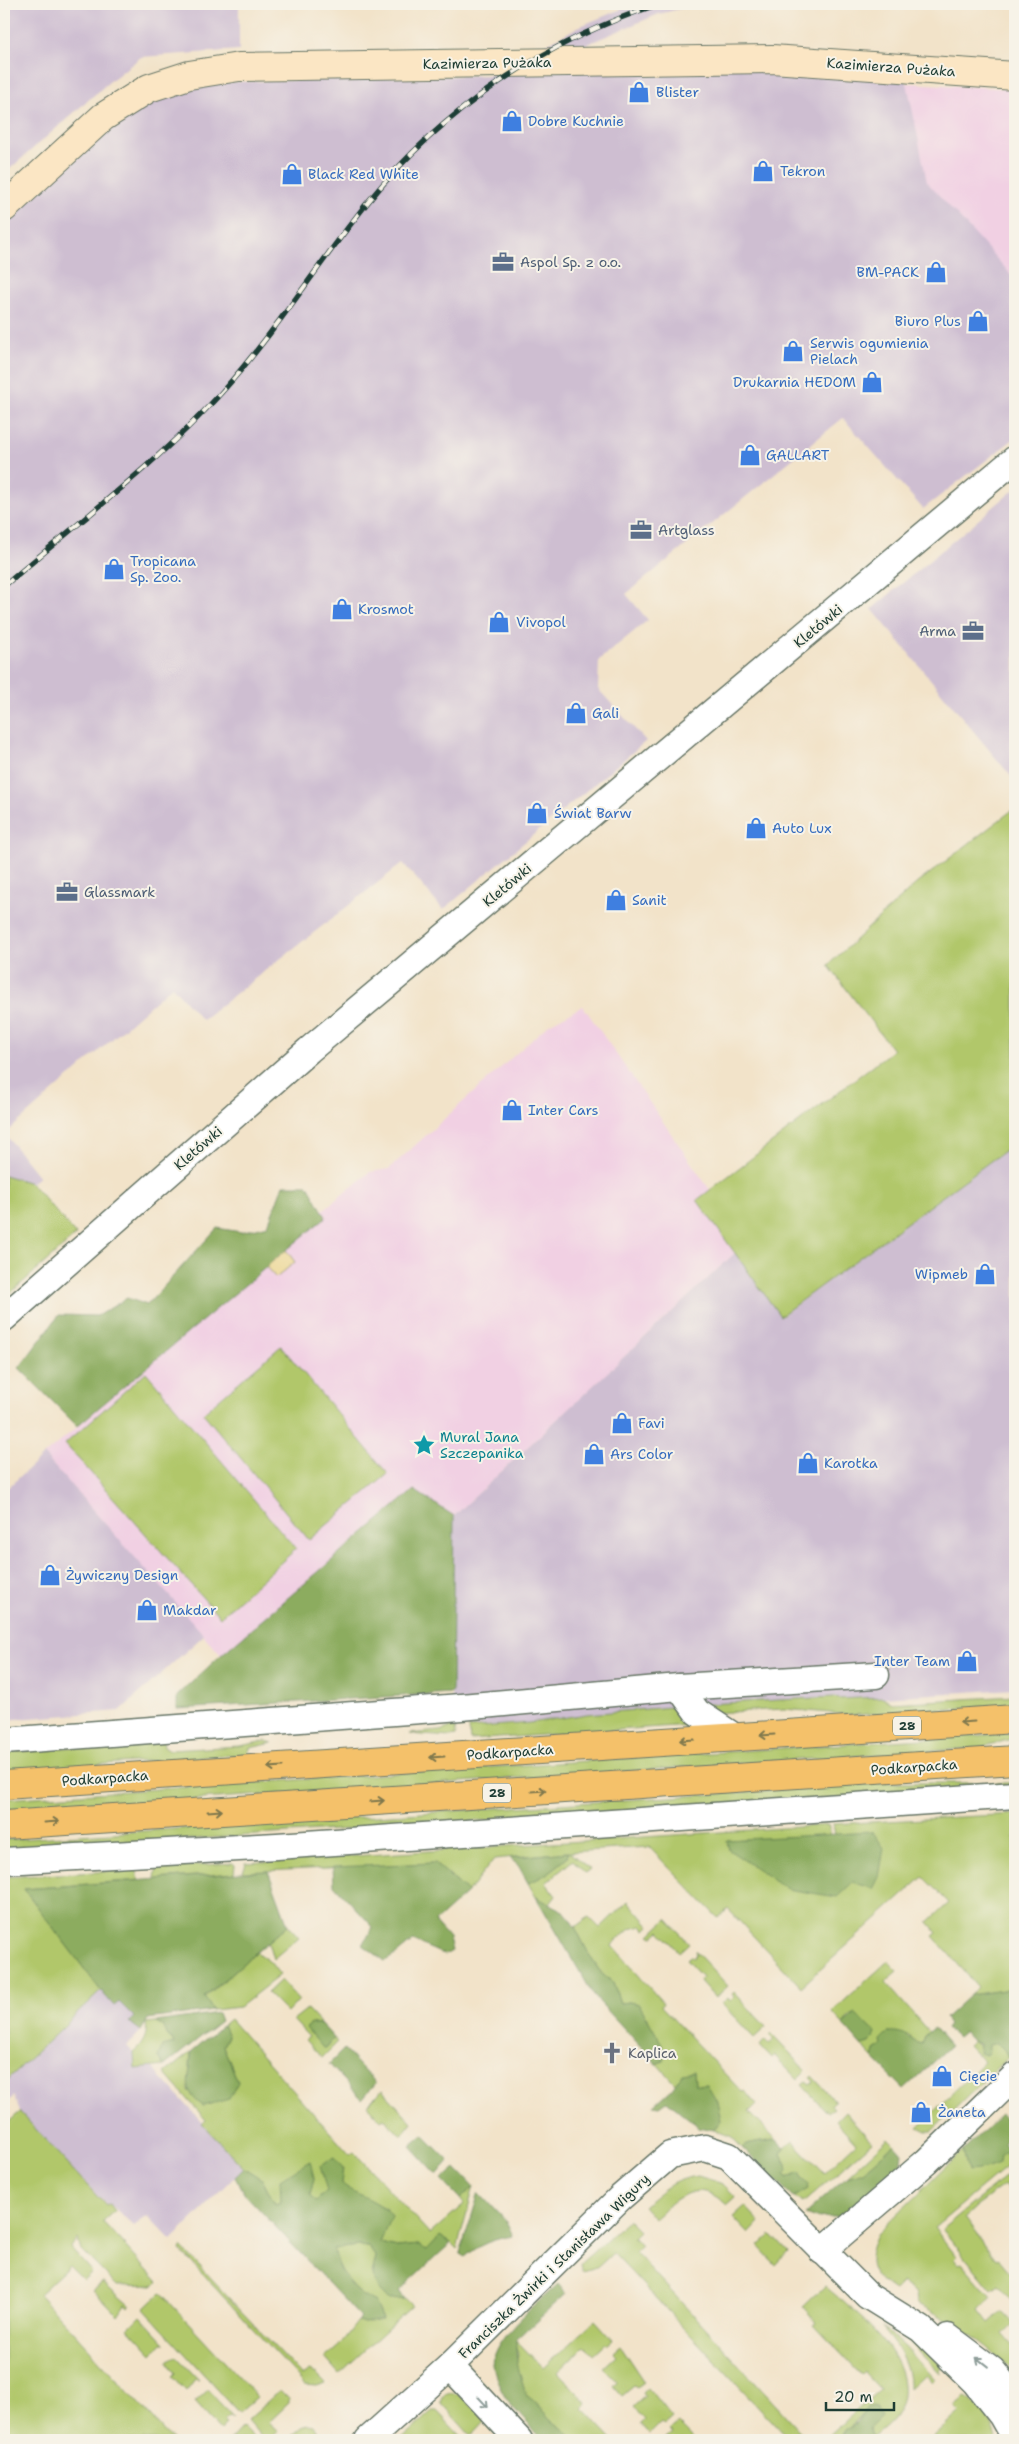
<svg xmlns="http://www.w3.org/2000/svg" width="1019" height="2444" font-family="'Shantell Sans',sans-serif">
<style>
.built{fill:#f1d0e3}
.industrial{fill:#cebed1}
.green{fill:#b1c76b;stroke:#688250}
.forest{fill:#8cac5f;stroke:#56744a}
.sand{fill:#eeda9e;stroke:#868c69}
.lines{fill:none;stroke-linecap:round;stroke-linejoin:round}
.street-casing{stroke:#697768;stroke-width:29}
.secondary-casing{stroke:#697768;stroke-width:30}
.primary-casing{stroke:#697768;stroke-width:30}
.street{stroke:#fff;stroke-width:26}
.secondary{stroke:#fbe6c4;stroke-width:28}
.primary{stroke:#f4c16b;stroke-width:28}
.rail-casing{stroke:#1f3d34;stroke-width:5.5}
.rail{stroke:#f7f3e8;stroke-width:4;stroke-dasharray:11;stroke-linecap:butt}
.oneway{stroke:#7f784d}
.oneway2{stroke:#8f9e9a}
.labels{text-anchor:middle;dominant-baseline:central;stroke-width:4;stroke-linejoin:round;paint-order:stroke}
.shield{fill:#f7f3e8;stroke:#60746a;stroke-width:1}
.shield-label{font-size:12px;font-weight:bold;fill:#1f3d34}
.street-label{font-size:14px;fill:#1f3d34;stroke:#f7f3e8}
.shop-label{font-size:14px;fill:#366cbe;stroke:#f7f3e8;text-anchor:start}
.service-label{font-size:14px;fill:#4e5e75;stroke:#f7f3e8;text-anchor:start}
.culture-label{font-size:14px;fill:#0d838f;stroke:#f7f3e8;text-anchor:start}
.worship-label{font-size:14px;fill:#5b616d;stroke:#f7f3e8;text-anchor:start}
</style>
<rect width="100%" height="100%" fill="#f7f3e8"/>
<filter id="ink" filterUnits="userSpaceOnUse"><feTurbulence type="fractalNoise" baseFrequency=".02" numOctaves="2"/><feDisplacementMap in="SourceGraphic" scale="10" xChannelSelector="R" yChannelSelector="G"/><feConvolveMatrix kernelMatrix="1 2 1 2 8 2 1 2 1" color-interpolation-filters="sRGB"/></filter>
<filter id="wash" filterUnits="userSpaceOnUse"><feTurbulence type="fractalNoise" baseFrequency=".0096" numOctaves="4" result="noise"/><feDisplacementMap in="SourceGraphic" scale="20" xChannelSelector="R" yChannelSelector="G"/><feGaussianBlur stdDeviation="1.12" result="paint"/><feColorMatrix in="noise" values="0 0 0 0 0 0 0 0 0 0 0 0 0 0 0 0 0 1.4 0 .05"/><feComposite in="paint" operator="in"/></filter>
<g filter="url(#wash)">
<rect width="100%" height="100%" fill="#f2e3c9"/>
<!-- built -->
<g class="built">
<polygon points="906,83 1015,89 1015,281 906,174"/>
<polygon points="583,1006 710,1190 698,1200 736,1252 454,1516 414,1490 221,1655 44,1455 325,1217 322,1211 370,1172 389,1169 549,1024"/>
</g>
<!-- industrial -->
<g class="industrial">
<polygon points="4,4 239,4 239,50 141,57 109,82 4,174"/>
<polygon points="634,4 699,4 659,14 561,55 906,78 927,182 1015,279 1015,438 923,509 843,418 626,594 648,620 599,660 598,689 646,741 443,910 403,863 202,1020 172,986 5,1134 39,1177 31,1183 4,1175 4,223 158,84 490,75 578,27"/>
<polygon points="1015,489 1015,781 872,609"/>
<polygon points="1015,1143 1015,1689 883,1697 839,1699 834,1697 708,1704 587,1714 530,1723 469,1727 453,1726 451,1721 454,1516 736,1252 781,1316"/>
<polygon points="44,1455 204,1635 120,1711 4,1720 4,1491"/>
<polygon points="101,1991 114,2006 119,2001 134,2017 129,2022 141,2031 127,2046 134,2053 135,2069 152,2067 244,2168 171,2240 148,2216 134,2226 110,2204 107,2206 20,2112 14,2096 4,2105 4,2083"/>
</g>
<!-- green -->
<g class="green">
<polygon points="1015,808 1015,1143 780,1316 697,1200 893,1050 828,965 916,884"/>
<polygon points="4,1175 31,1183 76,1235 4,1299"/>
<polygon points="281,1346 388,1474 309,1540 203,1413"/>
<polygon points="146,1372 296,1549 220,1617 65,1444"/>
<polygon points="1015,1696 1015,1705 853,1715 784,1709 713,1713 708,1704 834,1697 839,1699 883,1697 892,1703"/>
<polygon points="672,1707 688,1720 689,1725 470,1740 469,1728 530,1723 587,1714"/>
<polygon points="455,1726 456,1736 451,1737 409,1734 440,1731"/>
<polygon points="1015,1733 1015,1738 977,1748 4,1812 4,1799"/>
<polygon points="163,1741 164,1746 170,1750 239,1746 266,1741 273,1743 250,1748 248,1754 4,1771 4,1752"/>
<polygon points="887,1783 1015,1783 1015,1787 4,1851 4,1840"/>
<path d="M1015,1814V1983L1004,1990L970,1995L978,1987L933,1936L937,1933L928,1922L949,1903L923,1877L801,1987L728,1909L718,1918L649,1847L569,1852L590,1869L585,1873L573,1860L546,1883L556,1896L549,1905L536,1897L528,1883C543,1878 555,1868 567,1858L568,1852L494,1859L468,1892L435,1863L243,1872L246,1863L828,1825L831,1835L727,1840L729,1850L873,1832L835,1835L833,1824Z"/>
<polygon points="233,1863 235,1865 234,1873 155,1879 156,1871 158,1868"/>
<polygon points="133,1870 137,1871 139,1880 24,1889 101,1991 4,2083 4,1877"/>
<path d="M628,1901L650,1926L646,1930L642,1926L630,1929L612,1945L663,2003L661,2006L742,2092L745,2091L757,2104L749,2112L776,2139C765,2143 752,2141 742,2148L732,2137L714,2130L721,2120L695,2084L694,2072L675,2084L657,2064L664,2061L666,2051L650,2025L648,2018L629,2002L620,2003L613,1983L599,1970L591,1958L575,1927L589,1917L600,1928Z"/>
<polygon points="667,1919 689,1943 679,1952 660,1931 653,1937 650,1935"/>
<polygon points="288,1925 299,1937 273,1959 268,1942"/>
<polygon points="695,1951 728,1986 715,1998 699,1980 702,1977 686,1960 690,1956 693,1958 696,1955"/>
<polygon points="256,1952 270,1962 280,1975 239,2007 213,2010 204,1998"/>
<polygon points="888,1961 898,1971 885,1982 929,2032 924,2036 921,2044 913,2042 908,2035 876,2049 873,2058 861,2045 869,2043 863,2022 855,2013 849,2016 843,2024 832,2012"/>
<polygon points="281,1980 299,2000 287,2013 267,1993"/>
<polygon points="734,1992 766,2027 754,2038 722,2004 728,1998 730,2001 734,1997 732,1994"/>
<polygon points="307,2009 321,2024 311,2024 326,2048 334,2038 338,2042 322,2058 305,2040 309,2037 293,2020"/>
<polygon points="230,2019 350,2155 354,2152 430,2234 464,2204 460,2199 474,2186 457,2249 451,2243 427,2250 419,2245 397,2247 380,2243 386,2208 352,2193 341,2183 343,2168 327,2191 316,2201 310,2195 314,2178 309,2161 281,2202 275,2204 263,2180 244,2168 202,2124 206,2120 165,2073 191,2052 188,2091 238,2082 223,2046 228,2036 223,2025"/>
<path d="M156,2022L164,2026C166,2034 171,2037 174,2044L158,2057L164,2066L135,2069L134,2053C143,2043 148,2036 146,2023Z"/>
<polygon points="772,2034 806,2070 797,2079 775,2056 772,2059 760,2046 765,2040 769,2044 774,2040 770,2036"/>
<polygon points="972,2041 980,2046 997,2043 1005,2051 1008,2057 932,2131 926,2131 918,2127 924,2121 984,2062 968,2045"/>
<polygon points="812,2076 835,2101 831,2105 834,2108 828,2113 802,2085 806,2082 810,2085 814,2082 810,2078"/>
<polygon points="382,2090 412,2122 401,2136 384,2118 381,2120 367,2105"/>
<polygon points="20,2112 106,2206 110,2204 115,2211 103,2222 158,2282 153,2285 117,2286 81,2250 78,2239 70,2248 92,2272 83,2280 69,2266 39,2294 172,2440 4,2440 4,2126"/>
<polygon points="845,2112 872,2142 803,2203 793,2197 808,2189 806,2183 795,2174 787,2178 784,2174 787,2165 781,2154 784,2147 793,2141 824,2173 856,2143 836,2121"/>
<polygon points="888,2138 894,2144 863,2172 846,2177"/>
<path d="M963,2150L968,2171L1010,2150L1015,2160L934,2228L957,2257L955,2259L959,2264L962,2263L991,2297L979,2310L989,2323L1002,2312L1013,2324L1003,2334L1015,2348V2373C985,2341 955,2324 917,2303L916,2293L902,2283L894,2291C867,2274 865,2262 877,2234Z"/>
<polygon points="1015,2169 1015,2198 1004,2185 975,2206 976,2208 965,2218 996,2259 998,2258 1015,2278 1015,2304 999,2285 992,2290 942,2229"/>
<path d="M698,2176L723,2184L736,2197L727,2205C697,2178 679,2196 654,2218L643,2206C663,2190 671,2180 698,2176Z"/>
<polygon points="745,2206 760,2222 749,2234 733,2217"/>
<polygon points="628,2220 639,2231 633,2237 641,2246 635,2252 808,2440 790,2440 613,2253 599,2266 582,2271 580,2264"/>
<polygon points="771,2234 788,2252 776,2265 758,2246"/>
<path d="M358,2246L368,2247L376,2257L372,2273L388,2300L405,2299L412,2306L339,2374L325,2358L339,2346L358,2321L364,2323L383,2319L375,2302C355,2296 337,2269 334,2249Z"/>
<polygon points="181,2247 302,2376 309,2371 317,2374 326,2383 317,2386 305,2385 180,2250"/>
<polygon points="103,2282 130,2306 128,2308 125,2305 118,2316 93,2290"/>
<path d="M825,2286C858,2315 927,2366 895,2417C890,2425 880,2432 873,2438L869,2428L872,2423L861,2415C855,2425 842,2428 840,2440H825L880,2389L864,2372L861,2375L814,2325L817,2323L803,2307Z"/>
<polygon points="161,2293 257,2397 239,2413 144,2309"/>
<polygon points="140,2316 165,2343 162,2343 152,2354 128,2328"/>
<path d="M595,2320L613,2340L607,2345L605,2343L593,2354L585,2346L558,2372L587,2403L583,2408L613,2440H572C567,2429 557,2426 549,2418C541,2409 536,2402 526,2395L516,2363L518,2354L515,2345L517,2341L543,2368Z"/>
<path d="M881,2328C902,2340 918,2362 934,2379L932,2382L925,2374L909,2389C910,2362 897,2347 881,2328Z"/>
<polygon points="904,2336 926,2351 943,2367 939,2368 939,2373"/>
<polygon points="620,2346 644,2382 636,2388 634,2386 622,2396 613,2386 617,2381 603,2367 616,2355 613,2352"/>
<polygon points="176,2356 199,2380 195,2379 186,2391 172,2376 175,2373 168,2362"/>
<polygon points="648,2388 672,2418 664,2425 661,2423 650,2434 641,2424 645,2420 633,2407 645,2396 643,2393"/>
<polygon points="208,2390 233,2417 229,2416 224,2421 226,2424 220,2430 195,2402"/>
<polygon points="280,2390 289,2399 289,2403 269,2422 279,2431 268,2440 264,2440 247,2420"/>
<polygon points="451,2393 458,2394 484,2415 484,2422 471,2436 441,2403 444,2395"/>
<path d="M965,2397C978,2402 997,2427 997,2440H930L960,2412L954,2406Z"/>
<polygon points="432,2411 437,2411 463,2439 400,2440"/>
<polygon points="678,2423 695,2440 665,2440 673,2433 670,2430"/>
<polygon points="308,2425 314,2426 324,2440 287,2440 302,2427"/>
<polygon points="242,2427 255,2440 230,2440"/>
</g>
<!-- forest -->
<g class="forest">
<polygon points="283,1185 308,1185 326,1217 77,1426 19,1368 59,1315 97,1316 127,1298 147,1305 217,1228 241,1232 268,1225"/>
<polygon points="414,1490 454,1516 452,1693 177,1709 177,1696 221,1655"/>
<polygon points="873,1832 884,1848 879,1877 873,1889 853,1882 837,1897 787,1889 729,1850 727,1840"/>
<path d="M568,1852L567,1858C555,1868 543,1878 528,1883L518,1865L509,1858Z"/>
<polygon points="435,1863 468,1892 435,1922 449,1938 452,1951 445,1955 413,1941 397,1954 385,1961 363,1945 373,1927 334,1885 333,1867"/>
<polygon points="268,1871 288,1925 204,1997 213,2010 148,2019 141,2031 129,2022 134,2017 119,2002 114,2006 101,1991 24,1889"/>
<polygon points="536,1897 565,1912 575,1927 591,1958 599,1970 613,1983 620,2003 629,2002 639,2004 666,2051 664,2061 657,2064 594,1996"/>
<polygon points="1015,1983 1015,2049 1008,2057 1005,2051 997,2043 989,2045 989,2051 986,2055 979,2053 980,2044 972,2041 964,2032 957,2038 946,2028 949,2024 945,2018 970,1995 1004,1990"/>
<polygon points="218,2013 221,2021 164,2066 158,2057 162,2047 174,2044 171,2038 166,2035 163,2026 156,2022"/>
<path d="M855,2013L875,2032C873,2041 871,2043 861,2045L843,2024Z"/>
<polygon points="311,2024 321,2024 334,2038 326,2048 323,2048 306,2028"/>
<path d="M223,2025L228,2036L223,2046L238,2082L229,2099L203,2106C179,2089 192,2078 191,2052Z"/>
<path d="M934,2028L950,2046L904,2089L873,2058L876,2049L882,2046L881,2040L889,2032C909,2031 905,2040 921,2044L924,2036Z"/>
<polygon points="344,2049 376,2083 362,2099 329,2064"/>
<polygon points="694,2071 695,2084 707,2085 717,2102 721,2120 714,2130 699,2127 667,2101 660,2106 654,2105 672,2089 683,2073"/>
<polygon points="1000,2115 1007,2121 1014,2134 1004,2143 1010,2150 1000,2156 999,2164 985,2169 968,2171 963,2150"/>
<polygon points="423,2135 449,2161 437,2175 410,2146"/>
<path d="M776,2139L784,2147L781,2154L787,2165L788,2171L785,2174L787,2178L799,2172L802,2179L809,2184L808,2189L793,2197L742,2148C752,2141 765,2143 776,2139Z"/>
<polygon points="894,2144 902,2153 900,2168 848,2216 816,2218 805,2214 846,2177 863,2172"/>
<path d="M334,2157L343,2168L341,2183C356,2196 381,2200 391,2216L380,2243L397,2247L419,2245L427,2250L440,2236L451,2243L399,2291L405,2299L388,2300C372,2283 371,2280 376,2257L368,2247L358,2246L334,2249C336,2269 355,2296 375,2301L383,2320L364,2323L358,2321L361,2318L243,2192L235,2177L244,2168L263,2180L275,2204L281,2202L280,2179L310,2161L314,2178L310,2195L316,2201L327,2191L320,2166Z"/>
<polygon points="456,2168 474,2187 460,2199 442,2180"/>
<path d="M479,2193L507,2223L513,2236C493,2239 480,2244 465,2257L460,2253Z"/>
<path d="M558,2284L566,2294L516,2340C515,2360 520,2375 526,2395C536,2402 541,2409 549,2418C557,2426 567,2429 572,2440H543C531,2426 515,2412 505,2396C500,2387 494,2375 493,2364C493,2338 540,2301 558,2284Z"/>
<polygon points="874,2406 881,2416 869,2428 873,2438 871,2440 840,2440 846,2429 857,2422 868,2407"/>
</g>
<!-- sand -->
<polygon class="sand" points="286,1250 295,1262 276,1278 266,1267"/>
</g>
<g filter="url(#ink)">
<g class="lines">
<!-- street casing -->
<g class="street-casing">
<g id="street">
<polyline points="4,1318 309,1050 1015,459"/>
<polyline points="679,1687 697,1712 735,1737"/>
<polyline points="4,1741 461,1707 679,1687 876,1675"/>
<polyline points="4,1861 277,1846 1015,1795"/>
<polyline points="822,2251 926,2162 1015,2076"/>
<polyline points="948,2337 992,2370 1015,2398"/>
<polyline points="450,2366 519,2440"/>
<polyline points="368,2440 450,2366 620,2198 670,2155 705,2148 729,2156 868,2296 921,2329 975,2382 1002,2416 1015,2439"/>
</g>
</g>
<!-- secondary casing -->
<g class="secondary-casing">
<polyline id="secondary" points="4,208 103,117 149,88 189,75 239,67 772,59 1015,76"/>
</g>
<!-- primary casing -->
<g class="primary-casing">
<g id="primary">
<polyline points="4,1785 1015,1719"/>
<polyline points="4,1825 1015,1760"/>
</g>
</g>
<!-- street -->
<use href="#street" class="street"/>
<!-- secondary -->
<use href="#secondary" class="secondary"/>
<!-- primary -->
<use href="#primary" class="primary"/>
<!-- rail casing -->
<g class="rail-casing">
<path id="rail" d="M4,586C75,525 158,463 221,393C275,333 317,265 368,202C443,109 546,41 659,4"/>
</g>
<!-- rail -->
<use href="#rail" class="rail"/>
</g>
<!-- one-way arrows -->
<defs><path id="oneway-shaft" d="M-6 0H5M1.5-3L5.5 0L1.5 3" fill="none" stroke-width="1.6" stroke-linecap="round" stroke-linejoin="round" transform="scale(1.25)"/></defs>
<g class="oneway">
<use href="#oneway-shaft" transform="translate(967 1722) rotate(176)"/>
<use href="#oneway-shaft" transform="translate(767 1735) rotate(176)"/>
<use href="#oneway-shaft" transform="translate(687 1740) rotate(176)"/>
<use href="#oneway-shaft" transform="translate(437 1757) rotate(176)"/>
<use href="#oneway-shaft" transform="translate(275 1767) rotate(176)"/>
<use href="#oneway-shaft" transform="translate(539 1791) rotate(-4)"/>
<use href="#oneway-shaft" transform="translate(377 1801) rotate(-4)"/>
<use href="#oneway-shaft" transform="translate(215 1811) rotate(-4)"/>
<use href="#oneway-shaft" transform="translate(52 1822) rotate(-4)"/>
</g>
<g class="oneway2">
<use href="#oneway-shaft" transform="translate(982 2362) rotate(-142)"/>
<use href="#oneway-shaft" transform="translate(483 2402) rotate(47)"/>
</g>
</g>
<!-- icons -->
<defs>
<g id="shop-bare" transform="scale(1.725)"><path d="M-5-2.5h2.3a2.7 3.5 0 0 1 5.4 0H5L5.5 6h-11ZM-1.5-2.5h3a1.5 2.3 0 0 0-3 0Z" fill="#3f7fe0" stroke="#f7f3e8" stroke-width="2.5" paint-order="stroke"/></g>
<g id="office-bare" transform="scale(1.725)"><path d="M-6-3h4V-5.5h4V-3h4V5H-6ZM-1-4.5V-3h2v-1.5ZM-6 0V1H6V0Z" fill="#5c6f8a" stroke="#f7f3e8" stroke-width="2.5" paint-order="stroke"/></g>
<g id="sight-bare" transform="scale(1.725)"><path d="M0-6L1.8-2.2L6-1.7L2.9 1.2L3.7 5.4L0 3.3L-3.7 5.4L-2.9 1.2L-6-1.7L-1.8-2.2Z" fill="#0f9aa8" stroke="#f7f3e8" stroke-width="2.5" paint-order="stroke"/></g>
<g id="church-bare" transform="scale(1.725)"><path d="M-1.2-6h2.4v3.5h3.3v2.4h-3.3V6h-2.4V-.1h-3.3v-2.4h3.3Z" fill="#6b7280" stroke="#f7f3e8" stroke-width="2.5" paint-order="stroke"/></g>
</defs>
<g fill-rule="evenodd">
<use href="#shop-bare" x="639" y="92"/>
<use href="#shop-bare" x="512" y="121"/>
<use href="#shop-bare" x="763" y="171"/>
<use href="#shop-bare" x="292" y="174"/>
<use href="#office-bare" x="503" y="262"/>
<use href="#shop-bare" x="936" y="272"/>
<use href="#shop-bare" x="978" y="321"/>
<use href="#shop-bare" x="793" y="351"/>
<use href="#shop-bare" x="872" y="382"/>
<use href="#shop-bare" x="750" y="455"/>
<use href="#office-bare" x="641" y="530"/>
<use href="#shop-bare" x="114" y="569"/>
<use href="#shop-bare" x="342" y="609"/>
<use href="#shop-bare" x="499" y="622"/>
<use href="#office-bare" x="973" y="631"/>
<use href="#shop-bare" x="576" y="713"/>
<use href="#shop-bare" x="537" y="813"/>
<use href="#shop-bare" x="756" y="828"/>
<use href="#office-bare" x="67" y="892"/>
<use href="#shop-bare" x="616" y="900"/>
<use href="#shop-bare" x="512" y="1110"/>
<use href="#shop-bare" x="985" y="1274"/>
<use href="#shop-bare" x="622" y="1423"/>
<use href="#sight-bare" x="424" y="1445"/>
<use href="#shop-bare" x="594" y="1454"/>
<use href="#shop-bare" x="808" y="1463"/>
<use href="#shop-bare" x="50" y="1575"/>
<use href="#shop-bare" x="147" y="1610"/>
<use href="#shop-bare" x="967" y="1661"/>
<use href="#church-bare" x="612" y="2053"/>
<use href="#shop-bare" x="942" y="2076"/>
<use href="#shop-bare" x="921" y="2112"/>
</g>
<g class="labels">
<!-- shield labels -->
<g class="shield">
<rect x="893" y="1716.5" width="28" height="19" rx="4"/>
<rect x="483" y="1783.5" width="28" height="19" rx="4"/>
</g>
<g class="shield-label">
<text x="907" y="1726">28</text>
<text x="497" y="1793">28</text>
</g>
<!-- street labels -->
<g class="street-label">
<text transform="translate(487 63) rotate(-1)">Kazimierza Pużaka</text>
<text transform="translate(891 67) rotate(4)">Kazimierza Pużaka</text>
<text transform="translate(818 626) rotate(-40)">Kletówki</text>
<text transform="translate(507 885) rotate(-40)">Kletówki</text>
<text transform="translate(198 1148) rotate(-41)">Kletówki</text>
<text transform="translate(510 1752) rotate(-4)">Podkarpacka</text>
<text transform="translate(914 1767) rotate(-4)">Podkarpacka</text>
<text transform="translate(105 1778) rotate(-4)">Podkarpacka</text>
<text transform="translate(554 2266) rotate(-44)">Franciszka Żwirki i Stanisława Wigury</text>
</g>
<!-- shop labels -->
<g class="shop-label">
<text x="656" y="92">Blister</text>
<text x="528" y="121">Dobre Kuchnie</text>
<text x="780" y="171">Tekron</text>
<text x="308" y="174">Black Red White</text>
<text x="919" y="272" text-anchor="end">BM-PACK</text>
<text x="961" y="321" text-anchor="end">Biuro Plus</text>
<text x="810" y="343">Serwis ogumienia<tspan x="810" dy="16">Pielach</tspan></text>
<text x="856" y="382" text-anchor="end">Drukarnia HEDOM</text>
<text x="766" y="455">GALLART</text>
<text x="130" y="561">Tropicana<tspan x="130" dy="16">Sp. Zoo.</tspan></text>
<text x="358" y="609">Krosmot</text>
<text x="516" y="622">Vivopol</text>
<text x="592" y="713">Gali</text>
<text x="554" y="813">Świat Barw</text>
<text x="772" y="828">Auto Lux</text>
<text x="632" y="900">Sanit</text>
<text x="528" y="1110">Inter Cars</text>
<text x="968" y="1274" text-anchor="end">Wipmeb</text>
<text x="638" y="1423">Favi</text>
<text x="610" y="1454">Ars Color</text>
<text x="824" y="1463">Karotka</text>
<text x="66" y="1575">Żywiczny Design</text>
<text x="163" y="1610">Makdar</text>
<text x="950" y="1661" text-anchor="end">Inter Team</text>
<text x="959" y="2076">Cięcie</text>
<text x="938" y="2112">Żaneta</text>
</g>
<!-- service labels -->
<g class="service-label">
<text x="520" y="262">Aspol Sp. z o.o.</text>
<text x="658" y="530">Artglass</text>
<text x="956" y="631" text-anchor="end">Arma</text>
<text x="84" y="892">Glassmark</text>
</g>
<!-- culture labels -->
<g class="culture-label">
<text x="440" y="1437">Mural Jana<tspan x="440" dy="16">Szczepanika</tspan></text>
</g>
<!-- worship labels -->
<g class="worship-label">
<text x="628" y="2053">Kaplica</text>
</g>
</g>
<!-- margin -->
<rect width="1019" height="2444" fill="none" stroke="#f7f3e8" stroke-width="20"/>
<!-- scale -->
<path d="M826 2402v8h68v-8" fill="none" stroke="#1f3d34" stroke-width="2.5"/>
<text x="834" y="2402" font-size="15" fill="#1f3d34" stroke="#f7f3e8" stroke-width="4" paint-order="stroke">20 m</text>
</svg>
